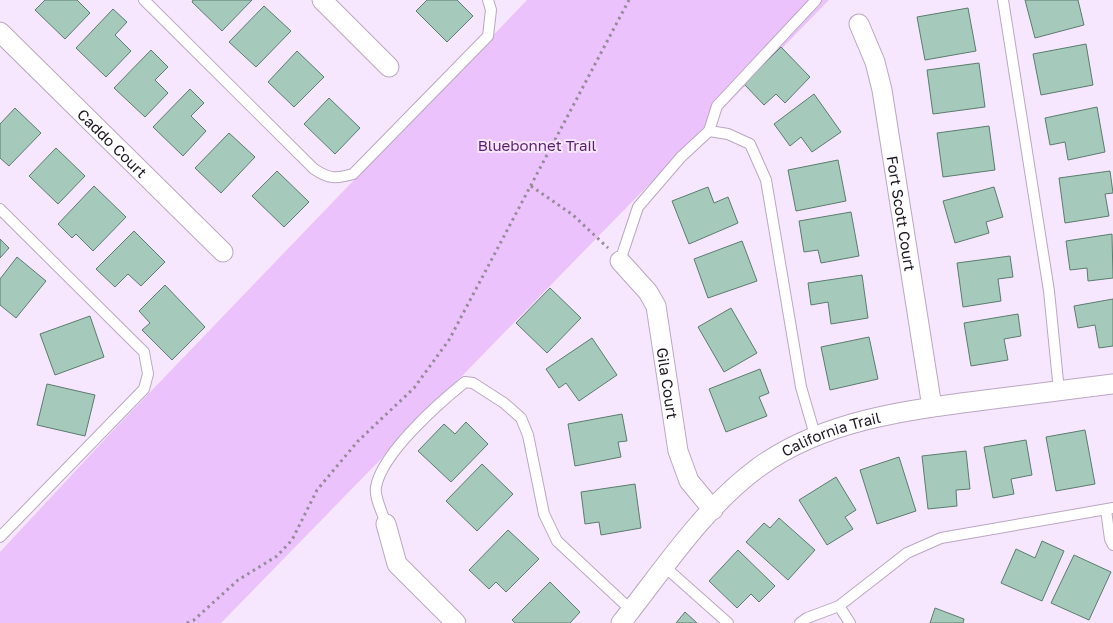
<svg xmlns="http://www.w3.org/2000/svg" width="1113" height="623" font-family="'Golos Text',sans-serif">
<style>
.green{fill:#ebc2fb}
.building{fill:#a5c9ba;stroke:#5b7c6e}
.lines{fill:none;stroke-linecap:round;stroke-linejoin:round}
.service-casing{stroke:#baa7c2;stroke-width:12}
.minor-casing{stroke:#baa7c2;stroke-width:21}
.path{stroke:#968a9b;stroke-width:3;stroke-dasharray:2.5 4;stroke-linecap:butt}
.service{stroke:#fff;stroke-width:10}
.minor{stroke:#fff;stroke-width:19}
.labels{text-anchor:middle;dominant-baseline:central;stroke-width:4;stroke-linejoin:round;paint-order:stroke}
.street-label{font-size:15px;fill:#1e1721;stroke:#f7e7fe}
.park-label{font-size:15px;fill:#5b1f70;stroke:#f7e7fe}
</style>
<rect width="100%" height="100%" fill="#f7e7fe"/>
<!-- green -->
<polygon class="green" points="527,0 829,0 221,623 0,623 0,552 107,437"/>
<!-- building -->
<g class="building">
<polygon points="45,0 77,0 90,13 65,39 35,10"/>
<polygon points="193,0 252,0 222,31 192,2"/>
<polygon points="427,0 457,0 473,16 447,42 416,11"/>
<polygon points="1025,0 1078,0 1084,25 1035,38"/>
<polygon points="264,6 291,31 256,67 229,42"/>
<polygon points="968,8 976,51 925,60 917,17"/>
<polygon points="113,9 127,22 115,35 131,51 106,77 76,48"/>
<polygon points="1086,44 1093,85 1041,95 1033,54"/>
<polygon points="781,47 810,77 785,103 776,94 764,105 744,84"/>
<polygon points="151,50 168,67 155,80 168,93 145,117 114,88"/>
<polygon points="297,51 324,77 294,107 268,82"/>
<polygon points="979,63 985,107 933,114 927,70"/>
<polygon points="190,89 204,103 191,116 206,131 183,156 153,127"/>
<polygon points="814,94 841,132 812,152 801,137 790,146 774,124"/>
<polygon points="329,98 360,128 335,154 304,124"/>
<polygon points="1097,107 1105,152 1068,160 1065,142 1050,145 1045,118"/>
<polygon points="15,108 41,133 9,166 0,158 0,124"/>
<polygon points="989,126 995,170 943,177 937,133"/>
<polygon points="229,133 255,157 221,193 195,168"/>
<polygon points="56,148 85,176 58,204 29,176"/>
<polygon points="838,160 846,201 796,211 788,170"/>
<polygon points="277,171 309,202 284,227 252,196"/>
<polygon points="1110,171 1113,193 1105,194 1109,216 1065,223 1059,178"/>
<polygon points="94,186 126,217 93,251 76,234 72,238 58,224"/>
<polygon points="708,187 714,203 728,197 738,223 689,244 672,201"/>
<polygon points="994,187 1003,217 986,222 989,233 955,243 943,201"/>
<polygon points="851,212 859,256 821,263 818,250 804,252 799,221"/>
<polygon points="134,231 165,262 141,286 128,274 115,287 96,269"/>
<polygon points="1112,234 1113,278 1088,281 1087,268 1070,270 1066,241"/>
<polygon points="0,239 9,248 0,258"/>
<polygon points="742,241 757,281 708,298 694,259"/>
<polygon points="1010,256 1013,277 998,279 1001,301 963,307 957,263"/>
<polygon points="17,257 46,281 16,318 0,305 0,279"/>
<polygon points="862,275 868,318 831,324 828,302 811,305 808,283"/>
<polygon points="165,285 205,327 172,360 142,330 150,323 139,311"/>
<polygon points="550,288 581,318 547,353 516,323"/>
<polygon points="1113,299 1113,346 1099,348 1095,325 1078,328 1074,306"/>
<polygon points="731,308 757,353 724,372 698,327"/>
<polygon points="1018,314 1021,336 1004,339 1008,360 971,366 964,323"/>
<polygon points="90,316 104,357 55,375 40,334"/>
<polygon points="869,337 878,379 830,390 821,347"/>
<polygon points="592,338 617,375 579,401 566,383 559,388 546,369"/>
<polygon points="760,369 769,393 759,397 767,416 726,432 709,389"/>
<polygon points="47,384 95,395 85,436 37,425"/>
<polygon points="622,414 627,441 618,442 621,457 575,466 568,424"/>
<polygon points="466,422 488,444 451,482 418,451 444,424 455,434"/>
<polygon points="1085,430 1095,484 1056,491 1046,437"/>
<polygon points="1026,440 1032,475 1011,479 1014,494 993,498 984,447"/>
<polygon points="966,451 970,489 956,490 957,506 928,509 922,456"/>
<polygon points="899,457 916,511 877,524 860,470"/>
<polygon points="482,464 513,494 477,531 446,501"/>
<polygon points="836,477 856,510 845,517 853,529 827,545 799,500"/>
<polygon points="635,484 641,528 601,535 599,522 585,524 581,492"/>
<polygon points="779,518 815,550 788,580 746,542 764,523 770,528"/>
<polygon points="508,530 539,559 506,592 496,582 489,589 469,570"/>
<polygon points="1042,541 1064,551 1042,601 1001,583 1016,549 1035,558"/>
<polygon points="738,550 775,586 759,602 751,594 737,608 709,581"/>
<polygon points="1074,555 1111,572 1089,620 1051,603"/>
<polygon points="550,582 580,612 570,623 515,623 512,620"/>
<polygon points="935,608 964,619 963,623 930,623"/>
<polygon points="685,612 697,623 676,623"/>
</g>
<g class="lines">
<!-- service casing -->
<g class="service-casing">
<g id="service">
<path d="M144,0L314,169C329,179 336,179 353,174L488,36L491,10L488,0"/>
<polyline points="1003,0 1049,291 1059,391"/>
<polyline points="709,131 717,106 816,0"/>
<polyline points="0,209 144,352 148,374 144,389 0,537"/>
<polyline points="620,261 638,207 681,157 709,131 728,134 750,144 766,180 801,387 815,435"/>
<polyline points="1106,510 1110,539 1113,545"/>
<path d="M386,524C383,514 374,497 376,487C382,453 439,403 465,382L473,383L504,403L521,418L528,435L544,514L557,541L631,610"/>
<polyline points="665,567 728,623"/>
<polyline points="839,606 907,553 941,538 1113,508"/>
<polyline points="800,623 807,618 839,606 850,623"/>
</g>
</g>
<!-- minor casing -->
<g class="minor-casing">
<g id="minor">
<polyline points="322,0 389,67"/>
<path id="s1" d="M859,24L875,62L882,90L932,407"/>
<path id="s2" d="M0,32L223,252"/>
<path id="s3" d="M620,261L648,292L656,306L678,451L689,481L713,510"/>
<polyline points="386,524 397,564 456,623"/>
<path id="s4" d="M621,623C663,570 703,508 759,467C824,420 907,410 985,400C1028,395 1070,389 1113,384"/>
</g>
</g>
<!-- path -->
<g class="path">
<polyline points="531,186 573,215 608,248"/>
<polyline points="187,623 194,620 238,580 277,556 292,540 317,490 358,441 414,388 449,340 629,0"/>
</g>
<!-- service -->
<use href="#service" class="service"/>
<!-- minor -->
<use href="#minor" class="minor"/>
</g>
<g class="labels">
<!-- street labels -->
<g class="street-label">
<text stroke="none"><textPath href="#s2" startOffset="158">Caddo Court</textPath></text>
<text stroke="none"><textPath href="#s1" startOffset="195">Fort Scott Court</textPath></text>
<text stroke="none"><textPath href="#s3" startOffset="136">Gila Court</textPath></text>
<text stroke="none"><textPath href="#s4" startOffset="289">California Trail</textPath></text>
</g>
<!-- park labels -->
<g class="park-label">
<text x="537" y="145">Bluebonnet Trail</text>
</g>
</g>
</svg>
